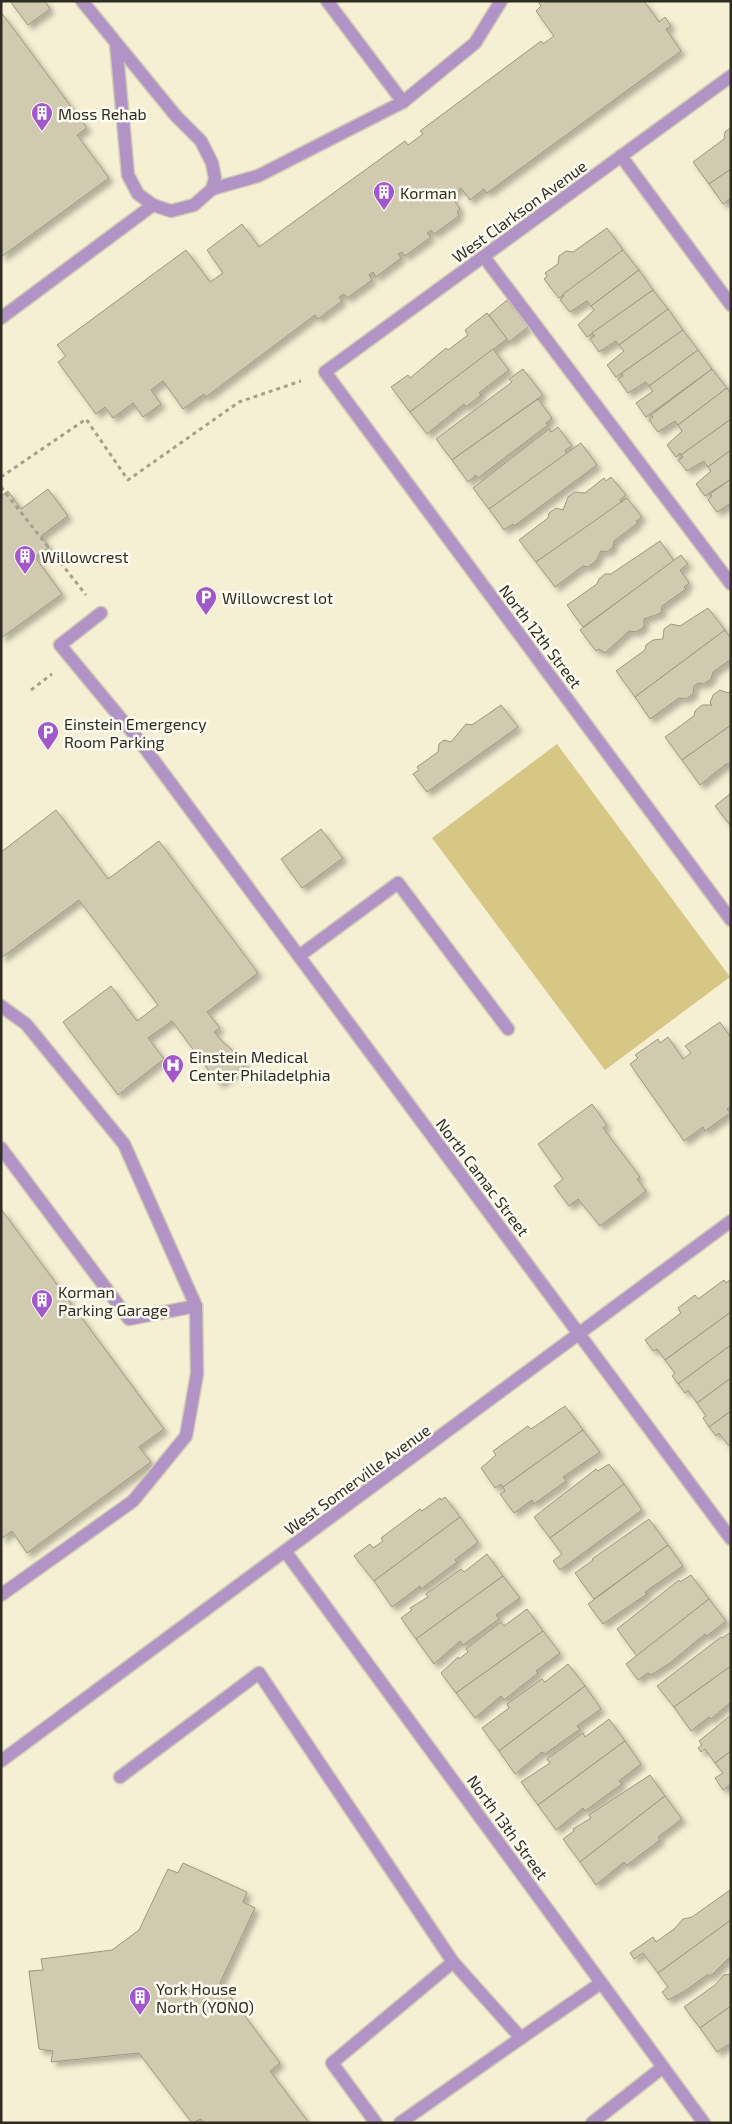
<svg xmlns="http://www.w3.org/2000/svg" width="732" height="2124" font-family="'Exo 2',sans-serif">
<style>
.green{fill:#d6c784}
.building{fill:#d0cab0;stroke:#9c977e;filter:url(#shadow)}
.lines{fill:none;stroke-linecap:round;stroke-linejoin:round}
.minor-casing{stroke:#d1ccb4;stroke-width:15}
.path{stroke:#a5a08c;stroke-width:3;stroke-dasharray:4 4;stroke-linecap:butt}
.minor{stroke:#b293c5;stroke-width:12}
.labels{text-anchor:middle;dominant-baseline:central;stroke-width:5;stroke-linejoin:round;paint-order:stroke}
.poi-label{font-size:16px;fill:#2f2d23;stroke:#fefcf1;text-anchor:start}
.street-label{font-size:16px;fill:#2f2d23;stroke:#fefcf1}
</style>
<defs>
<filter id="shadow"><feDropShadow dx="4.5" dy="4.5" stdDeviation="2.5" flood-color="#0004"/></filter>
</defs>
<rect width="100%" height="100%" fill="#f5efd4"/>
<!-- green -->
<polygon class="green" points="557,744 730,977 605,1070 432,838"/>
<!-- building -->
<g class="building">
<polygon points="10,1 45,1 50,9 28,25"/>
<polygon points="540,1 644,1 659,22 665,17 671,26 666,29 681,51 487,193 484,189 470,200 461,188 451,196 460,209 457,212 459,216 434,234 431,230 427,233 431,237 405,256 402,252 398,254 401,258 376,277 373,272 369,275 372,280 347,298 344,294 339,297 342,301 318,319 315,315 206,397 204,394 183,409 163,381 151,390 161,404 143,417 133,403 113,418 105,407 96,414 58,362 66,356 57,345 186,250 210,282 223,273 207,250 242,224 259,247 405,141 408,145 423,134 420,131 541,41 543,44 554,36 536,11 541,6 539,3"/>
<polygon points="1,12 87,128 77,135 109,178 1,257"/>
<polygon points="731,127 731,169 709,184 693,162 724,139 725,132"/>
<polygon points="731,169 731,198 723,204 709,184"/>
<polygon points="607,228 623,250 559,298 544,279 547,276 545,273 558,264 559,256 566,251 573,252"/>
<polygon points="623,250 639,270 591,306 587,301 570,312 560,300 564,296 563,294"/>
<polygon points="639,270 653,290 587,337 578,325 594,310 591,306"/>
<polygon points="653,290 668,309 619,345 616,341 599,352 590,339 595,336 592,333"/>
<polygon points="507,300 528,327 509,342 489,315"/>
<polygon points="668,309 683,330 616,377 607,365 624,351 619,345"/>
<polygon points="487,313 507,339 410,412 391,387 408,375 410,378 446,348 448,350 468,335 465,330"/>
<polygon points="683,330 698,350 649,386 646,382 628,393 618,379 623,376 622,373"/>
<polygon points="493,349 509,370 479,393 481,395 466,407 464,404 427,434 410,412"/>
<polygon points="698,350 712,369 646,417 636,403 653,391 649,386"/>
<polygon points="523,369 543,395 452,460 436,439 512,382 509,379"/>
<polygon points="712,369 727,388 678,425 675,421 658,432 649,420 653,417 651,415"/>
<polygon points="727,388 731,394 731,419 681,455 680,453 676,457 667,445 682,431 678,425"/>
<polygon points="538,399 552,418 546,423 548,425 478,478 476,475 468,482 452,460"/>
<polygon points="731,419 731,450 708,467 704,461 687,471 678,460 683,457 681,455"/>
<polygon points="558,427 572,446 565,450 567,454 489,509 473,488 549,429 551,432"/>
<polygon points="581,443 597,465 514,526 513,524 504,530 489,509"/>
<polygon points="731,450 731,479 705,496 696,484 711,471 708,467"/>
<polygon points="611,477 626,495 620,500 622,503 536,562 519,540 548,518 549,513 556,508 563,510 568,497 575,492 585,493 604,478 606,481"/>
<polygon points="731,479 731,503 717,512 708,500 712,496 710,494"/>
<polygon points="48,489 68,516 41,536 49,547 35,557 62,594 1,638 1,496 8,491 21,509"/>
<polygon points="627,498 642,517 636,521 638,523 614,541 613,547 607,552 601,551 596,561 588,567 583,566 555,587 536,562"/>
<polygon points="660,541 674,561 583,627 567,605 597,584 599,579 605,574 611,574"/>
<polygon points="681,555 688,564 680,570 689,583 684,587 686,589 662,606 661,613 644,619 644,627 636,632 629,631 605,653 599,649 596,651 580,630"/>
<polygon points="708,608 725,630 635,697 616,671 645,650 646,645 653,640 663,639 664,629 671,624 680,626"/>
<polygon points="725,630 731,639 731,659 713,672 711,679 704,684 698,683 694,686 693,694 686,699 679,698 650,719 635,697"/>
<polygon points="720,690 728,693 731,691 731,725 682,760 665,737 694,716 695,711 702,705 712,705 710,703 713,695"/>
<polygon points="501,705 518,727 427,792 413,774 419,770 417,767 438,752 439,744 444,740 451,742 466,724 472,725"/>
<polygon points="731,725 731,764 726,764 700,785 682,760"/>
<polygon points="731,793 731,826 715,806"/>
<polygon points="56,810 108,879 159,841 258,973 207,1012 220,1028 214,1032 219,1038 247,1064 219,1084 172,1021 148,1038 164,1059 118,1095 63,1022 111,986 137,1021 158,1005 79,900 1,958 1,852"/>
<polygon points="321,829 343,858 302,888 281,859"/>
<polygon points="720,1022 731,1038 731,1106 727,1109 730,1113 705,1131 703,1127 684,1141 630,1064 638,1058 635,1055 658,1039 660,1043 668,1037 683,1059 691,1053 685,1046"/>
<polygon points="592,1104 607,1125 603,1128 640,1177 637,1179 646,1191 600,1226 578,1199 569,1206 554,1186 563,1179 538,1144"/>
<polygon points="1,1209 164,1429 139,1447 151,1462 27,1553 12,1531 1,1539"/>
<polygon points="731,1279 731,1312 665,1360 657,1349 653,1351 645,1340 681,1313 678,1308 695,1295 698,1299 724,1280 726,1283"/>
<polygon points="731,1312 731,1345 678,1384 672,1376 675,1373 665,1360"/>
<polygon points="731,1345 731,1378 697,1403 688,1390 685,1393 678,1384"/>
<polygon points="731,1378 731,1411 709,1427 703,1418 706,1416 697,1403"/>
<polygon points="565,1406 583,1430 503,1487 501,1484 495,1488 481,1468 496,1455 493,1451 528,1426 531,1429"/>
<polygon points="731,1411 731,1444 728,1445 719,1433 716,1436 709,1427"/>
<polygon points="583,1430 600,1452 563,1477 566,1481 534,1504 532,1500 514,1513 500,1494 505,1491 503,1487"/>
<polygon points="609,1464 624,1484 550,1538 534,1517 596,1469 598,1471"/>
<polygon points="624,1484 642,1510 560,1570 553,1561 562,1554 550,1538"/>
<polygon points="445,1497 460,1517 374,1581 354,1556 370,1544 373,1548 383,1541 381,1538 420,1509 422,1511 440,1498 441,1500"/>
<polygon points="460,1517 478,1542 455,1560 457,1562 421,1589 420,1586 392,1607 374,1581"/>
<polygon points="649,1519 668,1545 594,1599 575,1573 593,1560 592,1559"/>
<polygon points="668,1545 683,1566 645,1592 647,1594 603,1624 588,1604"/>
<polygon points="487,1554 503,1576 416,1639 401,1618 412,1610 410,1608 428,1597 426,1594 461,1569 464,1572"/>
<polygon points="691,1575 709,1599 637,1656 617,1629 679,1580 680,1582"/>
<polygon points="503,1576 520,1598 496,1615 499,1619 463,1645 460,1641 434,1664 416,1639"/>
<polygon points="709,1599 726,1621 707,1636 705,1634 670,1663 651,1675 648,1673 638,1680 626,1664"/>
<polygon points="527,1609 543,1631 456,1693 441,1673 458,1657 459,1659 468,1652 466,1649 501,1622 504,1626"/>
<polygon points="543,1631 560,1653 536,1671 538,1673 504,1700 501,1696 475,1718 456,1693"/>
<polygon points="731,1632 731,1666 674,1707 657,1686 721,1637 722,1638"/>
<polygon points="568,1664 585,1686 499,1751 482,1728 509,1708 507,1704 542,1679 545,1682"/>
<polygon points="731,1666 731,1702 711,1719 709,1717 691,1731 674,1707"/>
<polygon points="585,1686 601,1709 577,1726 580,1729 545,1754 542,1752 515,1774 499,1751"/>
<polygon points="731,1715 731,1751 715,1763 705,1749 701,1752 698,1748 702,1745 699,1741"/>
<polygon points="609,1719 625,1741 538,1805 521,1782 550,1763 547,1759 583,1733 585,1737"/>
<polygon points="625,1741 641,1764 619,1781 622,1784 585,1811 583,1808 556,1830 538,1805"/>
<polygon points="731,1751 731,1784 723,1790 715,1778 723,1773 715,1763"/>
<polygon points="650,1775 665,1796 580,1862 563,1839 574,1831 573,1829 591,1818 589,1815"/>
<polygon points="665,1796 682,1819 658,1837 660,1840 627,1865 624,1862 596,1885 580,1862"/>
<polygon points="183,1863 247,1892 243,1902 255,1908 220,1983 280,2063 270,2071 309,2123 204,2123 201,2119 192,2123 139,2053 51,2062 53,2051 39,2049 29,1971 43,1970 41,1959 112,1950 139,1930 168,1869 178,1873"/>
<polygon points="730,1890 731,1920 658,1973 643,1953 634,1959 630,1953 653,1937 656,1942 674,1929 683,1919 692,1917"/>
<polygon points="731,1920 731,1956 712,1975 707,1975 685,1991 668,2000 662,1992 668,1987 658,1973"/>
<polygon points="730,1974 731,2006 700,2028 684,2007 715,1985 724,1975"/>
<polygon points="731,2006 731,2043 717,2052 700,2028"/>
</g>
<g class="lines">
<!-- minor casing -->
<g class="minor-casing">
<g id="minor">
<polyline points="82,1 176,116 201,141 212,163 215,178 212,189 194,205 171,211 153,205 138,194 128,175 116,43"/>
<polyline points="327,1 403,102"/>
<polyline points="731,76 325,372 731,920"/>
<polyline points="621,156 731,305"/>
<polyline points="212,189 258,176 403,102 475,43 501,1"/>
<polyline points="484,257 731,584"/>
<polyline points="1,318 153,205"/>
<polyline points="101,613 60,645 138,739 731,1539"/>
<polyline points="299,956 398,883 508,1029"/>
<polyline points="1,1006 26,1024 124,1144 196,1306 197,1374 186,1436 133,1501 1,1595"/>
<polyline points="1,1148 129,1319 196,1306"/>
<polyline points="285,1551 704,2123"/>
<polyline points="1,1761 731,1221"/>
<polyline points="120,1777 259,1673 453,1962 521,2038 400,2123"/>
<polyline points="521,2038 601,1983"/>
<polyline points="376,2123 332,2063 453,1962"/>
<polyline points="592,2123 663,2067"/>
</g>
</g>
<!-- path -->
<g class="path">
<polyline points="1,477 86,419 128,480 239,402 301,381"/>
<polyline points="1,487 86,595"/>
<polyline points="31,690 52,674"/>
</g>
<!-- minor -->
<use href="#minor" class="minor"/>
</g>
<!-- icons -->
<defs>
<g id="building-pin" transform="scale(1.125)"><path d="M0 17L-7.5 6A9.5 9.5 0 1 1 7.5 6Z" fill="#a257ca" stroke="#fefcf1"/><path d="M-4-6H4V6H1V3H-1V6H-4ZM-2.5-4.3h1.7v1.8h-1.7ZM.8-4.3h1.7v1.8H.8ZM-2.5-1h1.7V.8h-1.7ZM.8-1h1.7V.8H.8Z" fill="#fff"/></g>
<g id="parking-pin" transform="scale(1.125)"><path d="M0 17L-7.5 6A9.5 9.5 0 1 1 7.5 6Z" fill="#a257ca" stroke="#fefcf1"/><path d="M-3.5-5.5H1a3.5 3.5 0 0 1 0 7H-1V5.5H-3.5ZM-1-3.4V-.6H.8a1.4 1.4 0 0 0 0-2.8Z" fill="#fff"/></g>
<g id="hospital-pin" transform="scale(1.125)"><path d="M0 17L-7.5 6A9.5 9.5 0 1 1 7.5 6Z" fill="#a257ca" stroke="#fefcf1"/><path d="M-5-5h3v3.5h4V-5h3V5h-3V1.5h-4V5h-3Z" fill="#fff"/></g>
</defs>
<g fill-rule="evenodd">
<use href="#building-pin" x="42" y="113"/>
<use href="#building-pin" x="384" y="192"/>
<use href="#building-pin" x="25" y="556"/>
<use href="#parking-pin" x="206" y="597"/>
<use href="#parking-pin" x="48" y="732"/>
<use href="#hospital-pin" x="173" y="1065"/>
<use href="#building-pin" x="42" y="1300"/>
<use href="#building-pin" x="140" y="1997"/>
</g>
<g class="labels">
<!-- poi labels -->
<g class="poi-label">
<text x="58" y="113">Moss Rehab</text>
<text x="400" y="192">Korman</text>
<text x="41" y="556">Willowcrest</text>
<text x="222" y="597">Willowcrest lot</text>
<text x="64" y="723">Einstein Emergency<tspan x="64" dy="18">Room Parking</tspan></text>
<text x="189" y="1056">Einstein Medical<tspan x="189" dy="18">Center Philadelphia</tspan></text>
<text x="58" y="1291">Korman<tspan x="58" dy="18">Parking Garage</tspan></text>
<text x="156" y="1988">York House<tspan x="156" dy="18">North (YONO)</tspan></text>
</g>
<!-- street labels -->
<g class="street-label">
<text transform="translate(519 211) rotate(-36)">West Clarkson Avenue</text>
<text transform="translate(541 636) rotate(53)">North 12th Street</text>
<text transform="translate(483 1177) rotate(53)">North Camac Street</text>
<text transform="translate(357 1479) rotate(-36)">West Somerville Avenue</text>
<text transform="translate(508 1827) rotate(54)">North 13th Street</text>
</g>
</g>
<!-- border -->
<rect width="732" height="2124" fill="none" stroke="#2f2d23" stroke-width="5"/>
</svg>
